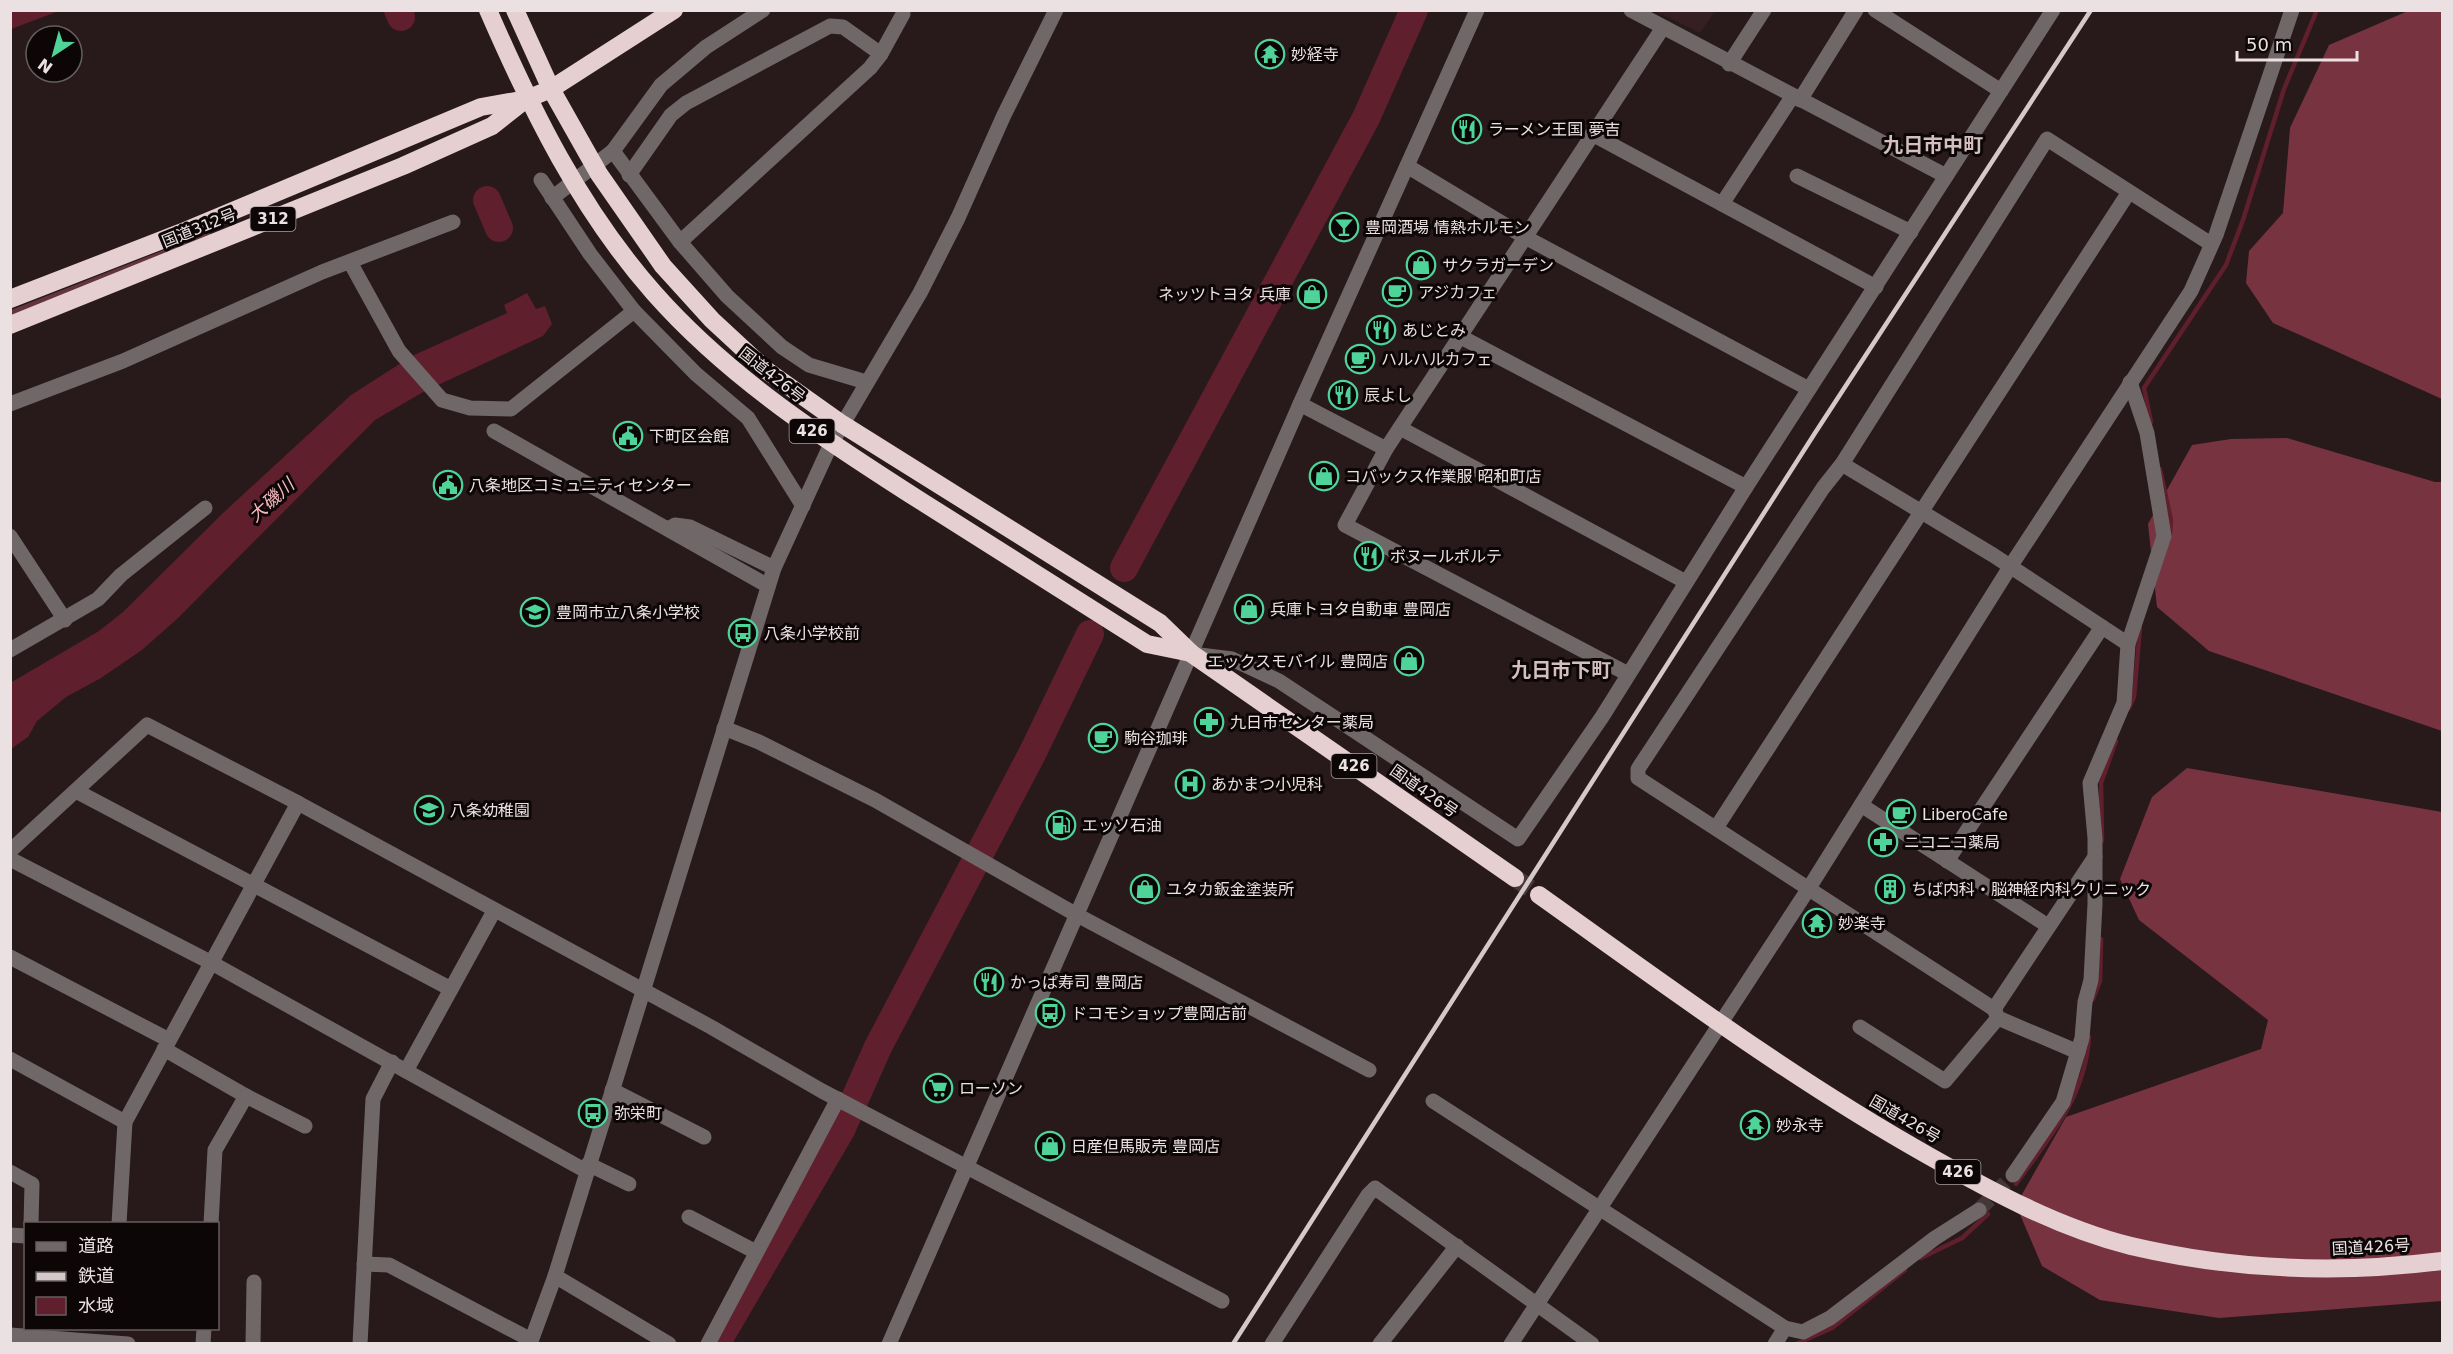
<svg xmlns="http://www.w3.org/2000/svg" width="2453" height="1354" font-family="'DejaVu Sans','Noto Sans JP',sans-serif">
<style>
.built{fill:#351f22}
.green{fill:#62353c}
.forest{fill:#773440}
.water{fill:#601f2c}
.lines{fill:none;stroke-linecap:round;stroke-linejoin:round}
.stream{stroke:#601f2c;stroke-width:4.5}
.river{stroke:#601f2c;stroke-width:28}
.minor-tunnel{stroke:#453739;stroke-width:15;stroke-dasharray:15 8;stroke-linecap:butt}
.highway-tunnel{stroke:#453739;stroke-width:18;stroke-dasharray:18 9;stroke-linecap:butt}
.minor{stroke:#6f6768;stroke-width:15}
.highway{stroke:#e5cfd1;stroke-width:18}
.rail{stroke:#d4c8c9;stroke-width:4.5}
.labels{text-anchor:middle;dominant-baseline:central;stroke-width:6;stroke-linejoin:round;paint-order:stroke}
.shield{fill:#0c0607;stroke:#a99fa0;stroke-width:1.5}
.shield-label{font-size:15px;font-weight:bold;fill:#ece1e2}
.poi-label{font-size:16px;fill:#ece1e2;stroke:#0c0607;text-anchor:start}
.street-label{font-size:16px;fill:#ece1e2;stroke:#0c0607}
.water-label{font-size:18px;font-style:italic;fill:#f8b8bf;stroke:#0c0607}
.quarter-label{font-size:20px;font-weight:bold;fill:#d4bec0;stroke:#0c0607}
</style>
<rect width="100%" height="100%" fill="#28191b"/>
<!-- built -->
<polygon class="built" points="1656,11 1715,11 1700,33"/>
<!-- green -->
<polygon class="green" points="210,232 211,236 78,291 11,315 11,310"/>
<!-- forest -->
<g class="forest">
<polygon points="2408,11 2442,11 2442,399 2273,323 2246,283 2249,251 2283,213 2290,128 2329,45"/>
<polygon points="2287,438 2435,482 2442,482 2442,731 2209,651 2157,607 2148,524 2192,445 2231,439"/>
<polygon points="2187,768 2442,812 2442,1301 2219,1318 2100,1300 2042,1266 2016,1205 2066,1117 2261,1049 2268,1020 2139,920 2120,879 2152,797"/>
</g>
<!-- water -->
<g class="water">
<polygon points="11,10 59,10 59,11 11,29"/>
<polygon points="527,293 536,309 545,306 552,324 543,336 425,391 375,420 178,618 142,650 101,678 66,697 37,721 28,737 11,749 10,683 99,631 123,612 223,513 351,395 412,356 507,313 504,305"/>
</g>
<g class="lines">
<!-- stream -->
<g class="stream">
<polyline points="2151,422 2144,388 2226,265 2243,220 2284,89 2317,10"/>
<polyline points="2160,469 2171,520 2170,534"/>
<polyline points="2129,708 2134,697 2140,628"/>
<polyline points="2102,841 2101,783 2116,741"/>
<polyline points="2093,999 2100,981 2101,939"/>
<path d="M2016,1184C2050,1136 2085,1098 2089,1037"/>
<polyline points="1921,1258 1962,1238 1988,1214"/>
<polyline points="1796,1344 1832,1328 1905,1270"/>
</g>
<!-- river -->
<g class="river">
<polyline points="398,10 401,17"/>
<polyline points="487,200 499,228"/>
<polyline points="1124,568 1366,118 1414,10"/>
<polyline points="716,1344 841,1130 878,1047 1033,752 1090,634"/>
</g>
<!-- minor-tunnel -->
<polyline class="minor-tunnel" points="1979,1210 2013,1175"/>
<!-- highway-tunnel -->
<polyline class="highway-tunnel" points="1515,878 1539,895"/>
<!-- minor -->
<g class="minor">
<polyline points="763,10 706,47 661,85 613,151 680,242 727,296 782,347 809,365 866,382"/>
<polyline points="1631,10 1946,176"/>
<polyline points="1875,10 2001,91"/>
<polyline points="1729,64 1764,10"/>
<polyline points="1800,100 1856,10"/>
<polyline points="1592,134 1876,287"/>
<polyline points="1407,166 1525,237 1809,389"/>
<polyline points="629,175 671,115 686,103 830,26 843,27 881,54"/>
<polyline points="1797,176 1911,232"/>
<polyline points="541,180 590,254 634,311 696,374 748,418 803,506"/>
<polyline points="552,198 613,151"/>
<polyline points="1722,204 1792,97"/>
<polyline points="680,242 870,68 881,54 903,14"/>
<polyline points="350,262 399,351 442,400 470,408 511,409 634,311"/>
<polyline points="1461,337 1746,487"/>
<polyline points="10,404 123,361 322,272 453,222"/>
<polyline points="1300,404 1386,449"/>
<polyline points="1400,428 1686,582"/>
<polyline points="494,431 768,586"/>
<polyline points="1842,464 1993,555 2128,644"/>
<polyline points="668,529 675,525 690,527 774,568"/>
<polyline points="10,536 65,620"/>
<polyline points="10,650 98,599 121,575 205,508"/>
<polyline points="1192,654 1232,659 1279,681 1518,839 1602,717 1746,487 2053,10"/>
<polyline points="1628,674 1345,525 1386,449 1662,29"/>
<polyline points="724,728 759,742 875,800 1077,915 1369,1070"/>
<polyline points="76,791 451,989"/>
<polyline points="298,803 711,1027 822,1091 1222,1301"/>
<polyline points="1861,805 2048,926"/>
<polyline points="1716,828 2129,192"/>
<polyline points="10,851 147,725 298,803 125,1122 10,1059"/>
<polyline points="10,859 210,962 586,1171"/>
<polyline points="1947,861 2102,627"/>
<polyline points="10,957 169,1040"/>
<polyline points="1994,1009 2095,857"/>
<polyline points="1860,1027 1945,1081 1998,1018"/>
<polyline points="164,1049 246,1096 305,1126"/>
<polyline points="2078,1052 1998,1018 1994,1009 1638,778 1638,769 1823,488 1842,464 2047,139 2211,244"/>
<polyline points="406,1071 494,911"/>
<polyline points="612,1090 704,1137"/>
<polyline points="1433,1101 1785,1328"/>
<polyline points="588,1164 629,1184"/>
<polyline points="10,1172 32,1184 31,1224"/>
<polyline points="2013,1175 2063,1102 2082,1038 2085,1002 2091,980 2095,904 2095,838 2090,783 2124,703 2128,644 2164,536 2147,433 2130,382"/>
<polyline points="689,1217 756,1252"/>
<polyline points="119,1224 125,1122"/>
<polyline points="211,1224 215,1150 246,1096"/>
<polyline points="10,1235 26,1236"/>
<polyline points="364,1264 389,1265 531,1340"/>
<polyline points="555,1276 669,1344"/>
<polyline points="10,1335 128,1344"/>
<polyline points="203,1344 204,1328"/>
<polyline points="253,1344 254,1282"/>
<polyline points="360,1344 373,1099 392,1062"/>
<polyline points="530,1344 555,1276 774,568 831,444 920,293 958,218 1004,115 1056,10"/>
<polyline points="708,1344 838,1099"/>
<polyline points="889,1344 1300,404 1477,10"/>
<polyline points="1272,1344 1368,1195 1375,1188 1592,1344"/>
<polyline points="1380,1344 1457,1246"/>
<polyline points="1511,1344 1809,888 2010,567 2191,291 2216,235 2292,10"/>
<polyline points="1775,1344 1785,1328 1803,1332 1830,1318 1935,1238 1979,1210"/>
</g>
<!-- highway -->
<g class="highway">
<path d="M488,10C532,111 580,209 654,293C731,380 827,441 924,503C998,550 1073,597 1147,644L1191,653"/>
<polyline points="515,10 551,89 599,174 663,266 712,320 766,370 842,424 1160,623 1192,654 1515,878"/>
<polyline points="10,299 180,233 481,107 527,99 551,89 674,10"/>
<polyline points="10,325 403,166 492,126 525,100"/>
<path d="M1539,895C1667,986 1792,1079 1929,1156C1993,1192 2059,1228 2131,1246C2233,1270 2339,1274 2442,1261"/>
</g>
<!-- rail -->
<polyline class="rail" points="1233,1344 1815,433 2091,10"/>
</g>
<!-- icons -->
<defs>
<g id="temple-ring" transform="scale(1.5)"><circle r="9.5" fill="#0c0607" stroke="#4ed399" stroke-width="1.5"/><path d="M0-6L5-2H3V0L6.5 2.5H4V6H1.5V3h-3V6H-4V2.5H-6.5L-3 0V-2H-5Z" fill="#4ed399"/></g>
<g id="restaurant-ring" transform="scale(1.5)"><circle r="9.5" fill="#0c0607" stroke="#4ed399" stroke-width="1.5"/><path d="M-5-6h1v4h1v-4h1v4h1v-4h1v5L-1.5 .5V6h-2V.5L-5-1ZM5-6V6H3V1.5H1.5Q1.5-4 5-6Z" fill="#4ed399"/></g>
<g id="bar-ring" transform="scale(1.5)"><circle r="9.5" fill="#0c0607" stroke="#4ed399" stroke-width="1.5"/><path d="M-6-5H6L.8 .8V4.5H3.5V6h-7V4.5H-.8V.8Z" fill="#4ed399"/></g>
<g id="shop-ring" transform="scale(1.5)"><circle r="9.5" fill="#0c0607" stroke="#4ed399" stroke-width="1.5"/><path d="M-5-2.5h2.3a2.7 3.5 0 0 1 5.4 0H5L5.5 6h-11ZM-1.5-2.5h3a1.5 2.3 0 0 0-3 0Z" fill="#4ed399"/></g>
<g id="cafe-ring" transform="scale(1.5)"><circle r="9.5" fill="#0c0607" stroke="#4ed399" stroke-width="1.5"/><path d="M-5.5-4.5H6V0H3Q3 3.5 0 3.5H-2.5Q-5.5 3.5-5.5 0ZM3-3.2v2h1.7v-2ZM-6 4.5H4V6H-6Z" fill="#4ed399"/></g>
<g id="civic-ring" transform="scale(1.5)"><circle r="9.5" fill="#0c0607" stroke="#4ed399" stroke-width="1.5"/><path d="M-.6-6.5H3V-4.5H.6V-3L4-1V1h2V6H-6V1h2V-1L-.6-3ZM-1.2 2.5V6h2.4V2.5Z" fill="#4ed399"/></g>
<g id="school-ring" transform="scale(1.5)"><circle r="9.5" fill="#0c0607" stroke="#4ed399" stroke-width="1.5"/><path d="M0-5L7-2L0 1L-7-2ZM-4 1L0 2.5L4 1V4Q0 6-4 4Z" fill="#4ed399"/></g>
<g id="bus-ring" transform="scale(1.5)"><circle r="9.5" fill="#0c0607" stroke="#4ed399" stroke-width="1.5"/><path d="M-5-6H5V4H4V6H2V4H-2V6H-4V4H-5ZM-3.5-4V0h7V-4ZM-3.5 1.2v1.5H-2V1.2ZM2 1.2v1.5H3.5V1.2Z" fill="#4ed399"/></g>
<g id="pharmacy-ring" transform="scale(1.5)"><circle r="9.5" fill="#0c0607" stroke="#4ed399" stroke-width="1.5"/><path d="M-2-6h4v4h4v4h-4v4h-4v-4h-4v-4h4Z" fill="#4ed399"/></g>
<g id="hospital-ring" transform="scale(1.5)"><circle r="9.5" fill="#0c0607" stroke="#4ed399" stroke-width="1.5"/><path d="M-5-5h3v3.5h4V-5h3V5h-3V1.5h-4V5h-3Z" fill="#4ed399"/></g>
<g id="fuel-ring" transform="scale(1.5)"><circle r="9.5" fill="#0c0607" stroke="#4ed399" stroke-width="1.5"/><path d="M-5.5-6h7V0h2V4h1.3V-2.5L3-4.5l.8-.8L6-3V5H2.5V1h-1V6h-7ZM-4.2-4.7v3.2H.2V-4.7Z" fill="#4ed399"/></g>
<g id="building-ring" transform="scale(1.5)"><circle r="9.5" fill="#0c0607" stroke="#4ed399" stroke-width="1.5"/><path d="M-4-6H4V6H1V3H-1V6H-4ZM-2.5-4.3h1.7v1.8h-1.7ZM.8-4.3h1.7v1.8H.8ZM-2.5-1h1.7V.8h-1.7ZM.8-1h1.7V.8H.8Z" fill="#4ed399"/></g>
<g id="supermarket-ring" transform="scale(1.5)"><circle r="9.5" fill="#0c0607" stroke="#4ed399" stroke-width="1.5"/><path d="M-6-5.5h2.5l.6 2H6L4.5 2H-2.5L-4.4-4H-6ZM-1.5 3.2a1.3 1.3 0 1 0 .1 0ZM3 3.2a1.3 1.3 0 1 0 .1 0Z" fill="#4ed399"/></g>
</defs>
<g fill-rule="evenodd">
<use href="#temple-ring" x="1270" y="54"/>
<use href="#restaurant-ring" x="1467" y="129"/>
<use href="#bar-ring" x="1344" y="227"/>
<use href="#shop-ring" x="1421" y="265"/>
<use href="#cafe-ring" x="1397" y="292"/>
<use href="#shop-ring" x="1312" y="294"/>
<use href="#restaurant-ring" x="1381" y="330"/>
<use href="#cafe-ring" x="1360" y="359"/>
<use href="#restaurant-ring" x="1343" y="395"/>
<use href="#civic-ring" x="628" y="436"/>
<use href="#shop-ring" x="1324" y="476"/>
<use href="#civic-ring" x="448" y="485"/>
<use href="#restaurant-ring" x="1369" y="556"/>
<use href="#shop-ring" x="1249" y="609"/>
<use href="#school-ring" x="535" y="612"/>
<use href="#bus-ring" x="743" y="633"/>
<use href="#shop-ring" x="1409" y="661"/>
<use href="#pharmacy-ring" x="1209" y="722"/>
<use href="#cafe-ring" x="1103" y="738"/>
<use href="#hospital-ring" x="1190" y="784"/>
<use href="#school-ring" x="429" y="810"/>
<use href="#cafe-ring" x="1901" y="814"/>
<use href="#fuel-ring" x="1061" y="825"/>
<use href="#pharmacy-ring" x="1883" y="842"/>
<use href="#shop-ring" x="1145" y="889"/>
<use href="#building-ring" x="1890" y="889"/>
<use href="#temple-ring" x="1817" y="923"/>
<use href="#restaurant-ring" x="989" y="982"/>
<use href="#bus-ring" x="1050" y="1013"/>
<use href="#supermarket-ring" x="938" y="1088"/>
<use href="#bus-ring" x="593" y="1113"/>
<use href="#temple-ring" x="1755" y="1125"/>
<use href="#shop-ring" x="1050" y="1146"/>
</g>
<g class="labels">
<!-- shield labels -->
<g class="shield">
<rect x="250.5" y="207" width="45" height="24" rx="4.5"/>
<rect x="789.5" y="419" width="45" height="24" rx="4.5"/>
<rect x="1331.5" y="754" width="45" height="24" rx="4.5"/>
<rect x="1935.5" y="1160" width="45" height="24" rx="4.5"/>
</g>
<g class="shield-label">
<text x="273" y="219">312</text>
<text x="812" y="431">426</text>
<text x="1354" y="766">426</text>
<text x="1958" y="1172">426</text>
</g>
<!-- poi labels -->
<g class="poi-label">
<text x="1291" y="54">妙経寺</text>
<text x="1488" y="129">ラーメン王国 夢吉</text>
<text x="1365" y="227">豊岡酒場 情熱ホルモン</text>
<text x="1442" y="265">サクラガーデン</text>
<text x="1418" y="292">アジカフェ</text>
<text x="1291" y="294" text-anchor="end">ネッツトヨタ 兵庫</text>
<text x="1402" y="330">あじとみ</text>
<text x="1381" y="359">ハルハルカフェ</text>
<text x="1364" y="395">辰よし</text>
<text x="649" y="436">下町区会館</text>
<text x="1345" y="476">コバックス作業服 昭和町店</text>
<text x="469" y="485">八条地区コミュニティセンター</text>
<text x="1390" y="556">ボヌールポルテ</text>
<text x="1270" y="609">兵庫トヨタ自動車 豊岡店</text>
<text x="556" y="612">豊岡市立八条小学校</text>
<text x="764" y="633">八条小学校前</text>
<text x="1388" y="661" text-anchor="end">エックスモバイル 豊岡店</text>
<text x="1230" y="722">九日市センター薬局</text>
<text x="1124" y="738">駒谷珈琲</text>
<text x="1211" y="784">あかまつ小児科</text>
<text x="450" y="810">八条幼稚園</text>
<text x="1922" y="814">LiberoCafe</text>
<text x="1082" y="825">エッソ石油</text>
<text x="1904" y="842">ニコニコ薬局</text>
<text x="1166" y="889">ユタカ鈑金塗装所</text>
<text x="1911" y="889">ちば内科・脳神経内科クリニック</text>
<text x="1838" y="923">妙楽寺</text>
<text x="1010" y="982">かっぱ寿司 豊岡店</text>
<text x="1071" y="1013">ドコモショップ豊岡店前</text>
<text x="959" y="1088">ローソン</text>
<text x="614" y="1113">弥栄町</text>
<text x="1776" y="1125">妙永寺</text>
<text x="1071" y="1146">日産但馬販売 豊岡店</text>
</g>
<!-- street labels -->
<g class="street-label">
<text transform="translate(199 228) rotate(-22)">国道312号</text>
<text transform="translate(772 375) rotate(38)">国道426号</text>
<text transform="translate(1424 791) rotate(35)">国道426号</text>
<text transform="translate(1905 1119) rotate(30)">国道426号</text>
<text transform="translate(2371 1247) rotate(-3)">国道426号</text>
</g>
<!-- water labels -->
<g class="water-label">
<text transform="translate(271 500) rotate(-42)">大磯川</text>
</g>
<!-- quarter labels -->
<g class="quarter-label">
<text x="1933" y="145">九日市中町</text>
<text x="1561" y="670">九日市下町</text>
</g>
</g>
<!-- border -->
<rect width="2453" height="1354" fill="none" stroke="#ece1e2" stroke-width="24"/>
<!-- legend -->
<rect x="24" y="1222" width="195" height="108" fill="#0c0607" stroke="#665e5f" stroke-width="1.5"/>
<rect x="36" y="1242" width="30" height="9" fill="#6f6768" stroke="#665e5f" stroke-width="1.5"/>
<text x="78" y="1252" font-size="18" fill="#ece1e2">道路</text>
<rect x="36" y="1272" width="30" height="9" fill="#d4c8c9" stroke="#665e5f" stroke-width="1.5"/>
<text x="78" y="1282" font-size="18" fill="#ece1e2">鉄道</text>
<rect x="36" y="1297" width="30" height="18" fill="#601f2c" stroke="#665e5f" stroke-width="1.5"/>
<text x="78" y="1312" font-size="18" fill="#ece1e2">水域</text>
<!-- north arrow -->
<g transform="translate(54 54) rotate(216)"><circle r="28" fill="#0c0607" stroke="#665e5f" stroke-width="1.5"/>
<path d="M0-4.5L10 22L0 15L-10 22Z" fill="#4ed399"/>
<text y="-9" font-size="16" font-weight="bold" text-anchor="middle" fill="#ece1e2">N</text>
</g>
<!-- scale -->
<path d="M2237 51v9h120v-9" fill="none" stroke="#ece1e2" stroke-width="3"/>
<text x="2246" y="51" font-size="18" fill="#ece1e2" stroke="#0c0607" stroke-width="4.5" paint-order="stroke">50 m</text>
</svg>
